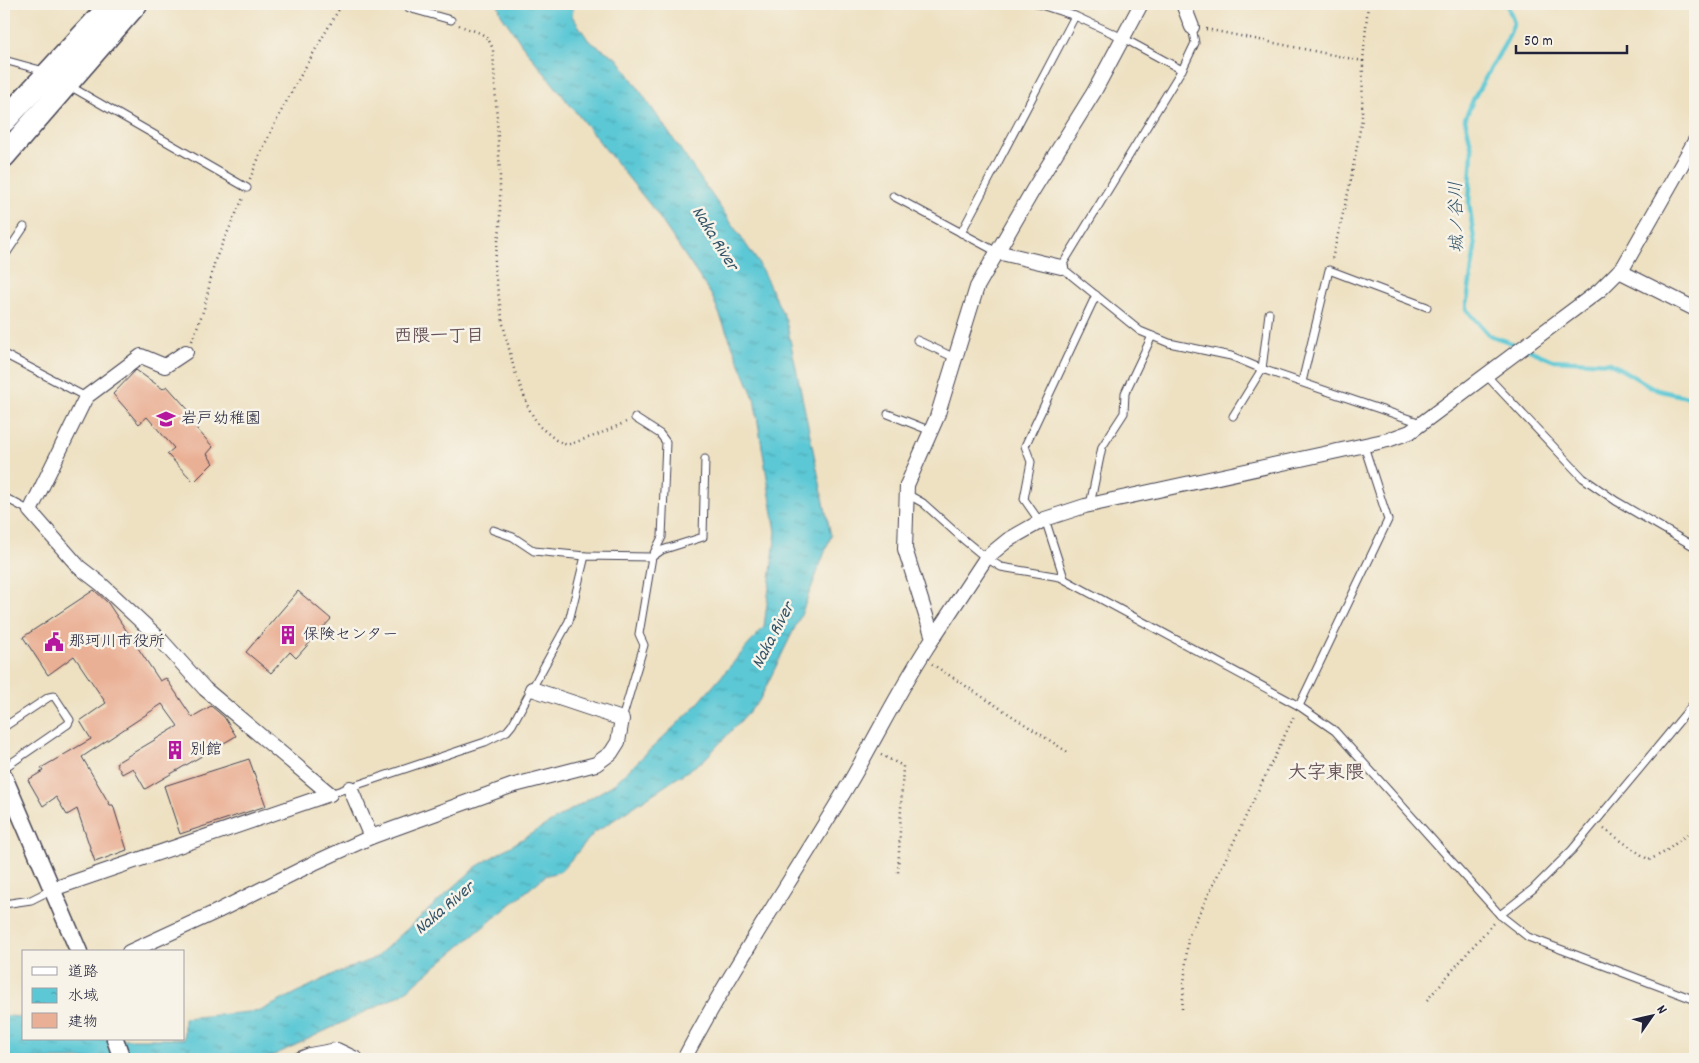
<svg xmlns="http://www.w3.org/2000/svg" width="1699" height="1063" font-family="Dekko,'Klee One',sans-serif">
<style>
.water{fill:url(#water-ripples);stroke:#3f7588}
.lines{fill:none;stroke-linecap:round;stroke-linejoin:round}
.stream{stroke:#5cc8d5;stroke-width:4.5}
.building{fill:#eab095}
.service-casing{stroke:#413f4f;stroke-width:9}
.minor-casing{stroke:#413f4f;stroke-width:16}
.tertiary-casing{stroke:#413f4f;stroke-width:19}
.trunk-casing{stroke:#413f4f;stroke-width:25}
.path{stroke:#413f4f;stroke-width:2.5;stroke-dasharray:1 4;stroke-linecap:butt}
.service{stroke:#fff;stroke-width:7}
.minor{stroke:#fff;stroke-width:14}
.tertiary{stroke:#fff;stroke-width:16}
.trunk{stroke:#fff;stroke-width:22}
.labels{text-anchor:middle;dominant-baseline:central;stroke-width:5;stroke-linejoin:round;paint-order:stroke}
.poi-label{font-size:16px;fill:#22223b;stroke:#f7f3e8;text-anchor:start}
.water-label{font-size:18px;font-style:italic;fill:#335469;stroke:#f7f3e8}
.neighbourhood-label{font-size:18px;font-weight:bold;fill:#68545a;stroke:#f7f3e8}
.quarter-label{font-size:19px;font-weight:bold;fill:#68545a;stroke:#f7f3e8}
</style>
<defs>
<pattern id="water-ripples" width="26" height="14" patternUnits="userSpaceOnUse" patternTransform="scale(1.25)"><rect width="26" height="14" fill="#5cc8d5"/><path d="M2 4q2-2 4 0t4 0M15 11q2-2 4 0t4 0" fill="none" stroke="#4ca2ae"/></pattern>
</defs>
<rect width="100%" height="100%" fill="#f7f3e8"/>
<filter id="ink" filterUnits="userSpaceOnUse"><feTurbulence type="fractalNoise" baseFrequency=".02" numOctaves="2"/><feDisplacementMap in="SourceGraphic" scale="10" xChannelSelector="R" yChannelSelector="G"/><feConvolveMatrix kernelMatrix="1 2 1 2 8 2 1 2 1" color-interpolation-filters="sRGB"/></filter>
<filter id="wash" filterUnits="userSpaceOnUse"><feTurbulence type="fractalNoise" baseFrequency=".0096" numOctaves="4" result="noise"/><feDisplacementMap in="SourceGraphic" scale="20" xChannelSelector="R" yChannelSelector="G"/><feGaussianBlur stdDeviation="1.12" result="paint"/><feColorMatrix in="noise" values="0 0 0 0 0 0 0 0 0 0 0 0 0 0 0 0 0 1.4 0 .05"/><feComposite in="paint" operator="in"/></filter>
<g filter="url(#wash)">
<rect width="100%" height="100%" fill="#eee1c2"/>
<!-- water -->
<polygon class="water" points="498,4 574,4 572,16 589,41 618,59 758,262 786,320 831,536 801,615 759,701 704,760 594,833 561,871 545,876 402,994 266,1059 4,1059 4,1015 24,1018 24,1039 184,1039 184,1018 260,1011 334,974 375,958 476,867 614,784 695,707 764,627 776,532 754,398 712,296 655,211 522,45 501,14"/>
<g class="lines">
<!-- stream -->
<g class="stream">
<polyline points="1507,4 1514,23 1507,40 1474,98 1465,119 1472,150 1469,203 1475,247 1466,309 1489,335 1520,346"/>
<polyline points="1527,349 1552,360 1610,363 1657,390 1695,399"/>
</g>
</g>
<g id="blocks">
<!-- building -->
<g class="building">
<polygon points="136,370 163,389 167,386 201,424 196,428 213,447 207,454 213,463 194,482 167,454 174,448 147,417 139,424 113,394"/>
<polygon points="94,590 108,603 160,681 166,678 192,717 211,706 224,717 236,736 145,789 133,768 122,774 116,763 178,726 162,704 82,757 110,805 113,805 127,850 95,862 77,809 67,815 56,797 43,806 28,780 43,771 41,768 91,739 80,721 106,703 74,656 48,675 23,637"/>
<polygon points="298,591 331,619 296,658 290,652 271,673 246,652"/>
<polygon points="249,759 266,806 180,834 164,786"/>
</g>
</g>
</g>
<g filter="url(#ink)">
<use href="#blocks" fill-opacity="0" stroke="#413f4f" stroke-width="1"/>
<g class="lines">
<!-- service casing -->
<g class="service-casing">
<g id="service">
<polyline points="400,4 412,9 451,20"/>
<polyline points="1038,4 1075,16 1123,38 1182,70"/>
<polyline points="1192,27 1195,43 1184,66 1061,267 1140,331 1169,343 1231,356 1262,369 1421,423"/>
<polyline points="4,60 44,71"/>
<polyline points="68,85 247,188"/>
<polyline points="893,196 997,252"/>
<polyline points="961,233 1075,16"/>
<polyline points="4,257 24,227"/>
<polyline points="917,340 955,358"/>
<polyline points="4,354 86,397"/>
<polyline points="1486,375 1583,478 1616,501 1695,547"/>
<polyline points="1302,382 1329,270 1427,307"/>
<polyline points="888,414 931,431"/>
<polyline points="1233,416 1262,369 1269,313"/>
<polyline points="907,494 923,503 963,539 986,558 1001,567 1060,577 1299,706 1335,731 1500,915 1528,937 1693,999 1695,998"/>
<polyline points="4,497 30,511"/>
<polyline points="1090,505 1102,447 1124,413 1125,393 1152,336"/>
<polyline points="1045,519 1064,578"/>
<polyline points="1040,522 1024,499 1031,462 1025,446 1096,295"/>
<polyline points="493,530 513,537 534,551 585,556"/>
<polyline points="1299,706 1388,520 1364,446"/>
<polyline points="622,719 644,645 639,634 652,557 662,550 703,537 705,459"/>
<polyline points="4,727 49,697 54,696 70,720 68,724 4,768"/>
<polyline points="330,794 485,742 507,731 512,725 569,621 585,556 652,557 662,537 666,442 660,434 635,418"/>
<polyline points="4,904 31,900 53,889"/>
<polyline points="1500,915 1533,889 1572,850 1695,702"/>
</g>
</g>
<!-- minor casing -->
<g class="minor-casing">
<g id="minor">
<polyline points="1183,4 1192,27"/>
<polyline points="997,252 1061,267"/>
<polyline points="1619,271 1695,309"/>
<polyline points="186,352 165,366 141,356 86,397 30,511 79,567 101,584 161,640 205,689 330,794"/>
<polyline points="933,638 986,558 1008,540 1045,519 1085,506 1388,440 1410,432 1600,290 1624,266 1695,141"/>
<polyline points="350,788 371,837"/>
<polyline points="53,889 330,794"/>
<polyline points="129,952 218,911 314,863 371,837 511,786 596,764 611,753 618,742 622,719 532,689"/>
<polyline points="300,1059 310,1055 337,1050 356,1059"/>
<path d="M684,1059C734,964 795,875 850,782C878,734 902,684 933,638L905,549L907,485L937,417L977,287L1033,190L1094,92L1141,4"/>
</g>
</g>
<!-- tertiary casing -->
<g class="tertiary-casing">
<g id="tertiary">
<polyline points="4,777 79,952"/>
<polyline points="115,1039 122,1059"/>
</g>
</g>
<!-- trunk casing -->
<g class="trunk-casing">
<g id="trunk">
<polyline points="4,121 112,4"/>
<polyline points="4,156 136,4"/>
</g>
</g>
<!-- path -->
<g class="path">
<path d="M459,25C475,33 487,30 493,50L500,173V228L494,266L503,324L514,369L529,409L539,426L556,440L567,445L597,435L626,422"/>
<polyline points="1206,29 1363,61 1362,119 1349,189 1332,259"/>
<polyline points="1363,61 1368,4"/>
<path d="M250,179C274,118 309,61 342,4"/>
<polyline points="192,341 204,309 215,260 244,196"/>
<polyline points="932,664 1069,753"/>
<polyline points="881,755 903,766 898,873"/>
<polyline points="1604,829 1649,860 1665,852 1695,828"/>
<polyline points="1427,1000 1494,922"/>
<polyline points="1182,1009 1188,937 1295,714"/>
</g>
<!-- service -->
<use href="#service" class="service"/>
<!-- minor -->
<use href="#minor" class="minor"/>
<!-- tertiary -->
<use href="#tertiary" class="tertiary"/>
<!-- trunk -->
<use href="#trunk" class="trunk"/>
</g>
</g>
<!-- icons -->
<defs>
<g id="school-bare" transform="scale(1.5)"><path d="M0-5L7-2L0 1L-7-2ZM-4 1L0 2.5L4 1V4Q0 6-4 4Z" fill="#b5179e" stroke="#f7f3e8" stroke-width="2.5" paint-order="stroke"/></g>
<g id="building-bare" transform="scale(1.5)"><path d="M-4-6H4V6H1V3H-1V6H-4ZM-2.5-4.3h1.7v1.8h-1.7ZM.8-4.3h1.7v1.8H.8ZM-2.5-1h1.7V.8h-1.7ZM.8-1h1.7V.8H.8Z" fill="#b5179e" stroke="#f7f3e8" stroke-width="2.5" paint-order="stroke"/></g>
<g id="civic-bare" transform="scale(1.5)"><path d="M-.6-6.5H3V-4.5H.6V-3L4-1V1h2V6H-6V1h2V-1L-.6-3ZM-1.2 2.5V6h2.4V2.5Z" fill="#b5179e" stroke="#f7f3e8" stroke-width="2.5" paint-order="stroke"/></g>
</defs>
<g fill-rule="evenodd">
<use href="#school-bare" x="166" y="419"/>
<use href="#building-bare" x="288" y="635"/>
<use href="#civic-bare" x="54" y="642"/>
<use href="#building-bare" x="175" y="750"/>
</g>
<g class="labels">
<!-- poi labels -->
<g class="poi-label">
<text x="181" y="419">岩戸幼稚園</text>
<text x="303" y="635">保険センター</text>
<text x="69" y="642">那珂川市役所</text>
<text x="190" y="750">別館</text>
</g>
<!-- water labels -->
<g class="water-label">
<text transform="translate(1458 217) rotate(-91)">城ノ谷川</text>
<text transform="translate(714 239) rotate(58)">Naka River</text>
<text transform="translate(774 636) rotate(-62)">Naka River</text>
<text transform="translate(445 909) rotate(-40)">Naka River</text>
</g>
<!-- neighbourhood labels -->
<g class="neighbourhood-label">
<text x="439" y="337">西隈一丁目</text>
</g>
<!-- quarter labels -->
<g class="quarter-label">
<text x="1326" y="774">大字東隈</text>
</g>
</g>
<!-- margin -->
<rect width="1699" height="1063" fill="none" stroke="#f7f3e8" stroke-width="20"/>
<!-- legend -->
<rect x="22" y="950" width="162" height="90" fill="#f7f3e8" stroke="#a29fa3"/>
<rect x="32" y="967" width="25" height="8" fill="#ffffff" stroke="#a29fa3"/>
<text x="68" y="976" font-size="15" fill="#22223b">道路</text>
<rect x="32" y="988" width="25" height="15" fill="url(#water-ripples)" stroke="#a29fa3"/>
<text x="68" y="1000" font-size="15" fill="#22223b">水域</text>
<rect x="32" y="1013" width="25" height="15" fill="#eab095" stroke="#a29fa3"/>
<text x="68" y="1026" font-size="15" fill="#22223b">建物</text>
<!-- north arrow -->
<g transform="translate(1652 1016) rotate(56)" stroke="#f7f3e8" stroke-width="4" paint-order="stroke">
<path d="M0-4L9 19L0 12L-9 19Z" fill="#22223b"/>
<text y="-8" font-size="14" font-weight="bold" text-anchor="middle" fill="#22223b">N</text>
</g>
<!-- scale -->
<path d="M1516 45v8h111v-8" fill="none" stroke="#22223b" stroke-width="2.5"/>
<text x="1524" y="45" font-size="15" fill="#22223b" stroke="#f7f3e8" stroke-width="4" paint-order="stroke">50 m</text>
</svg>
